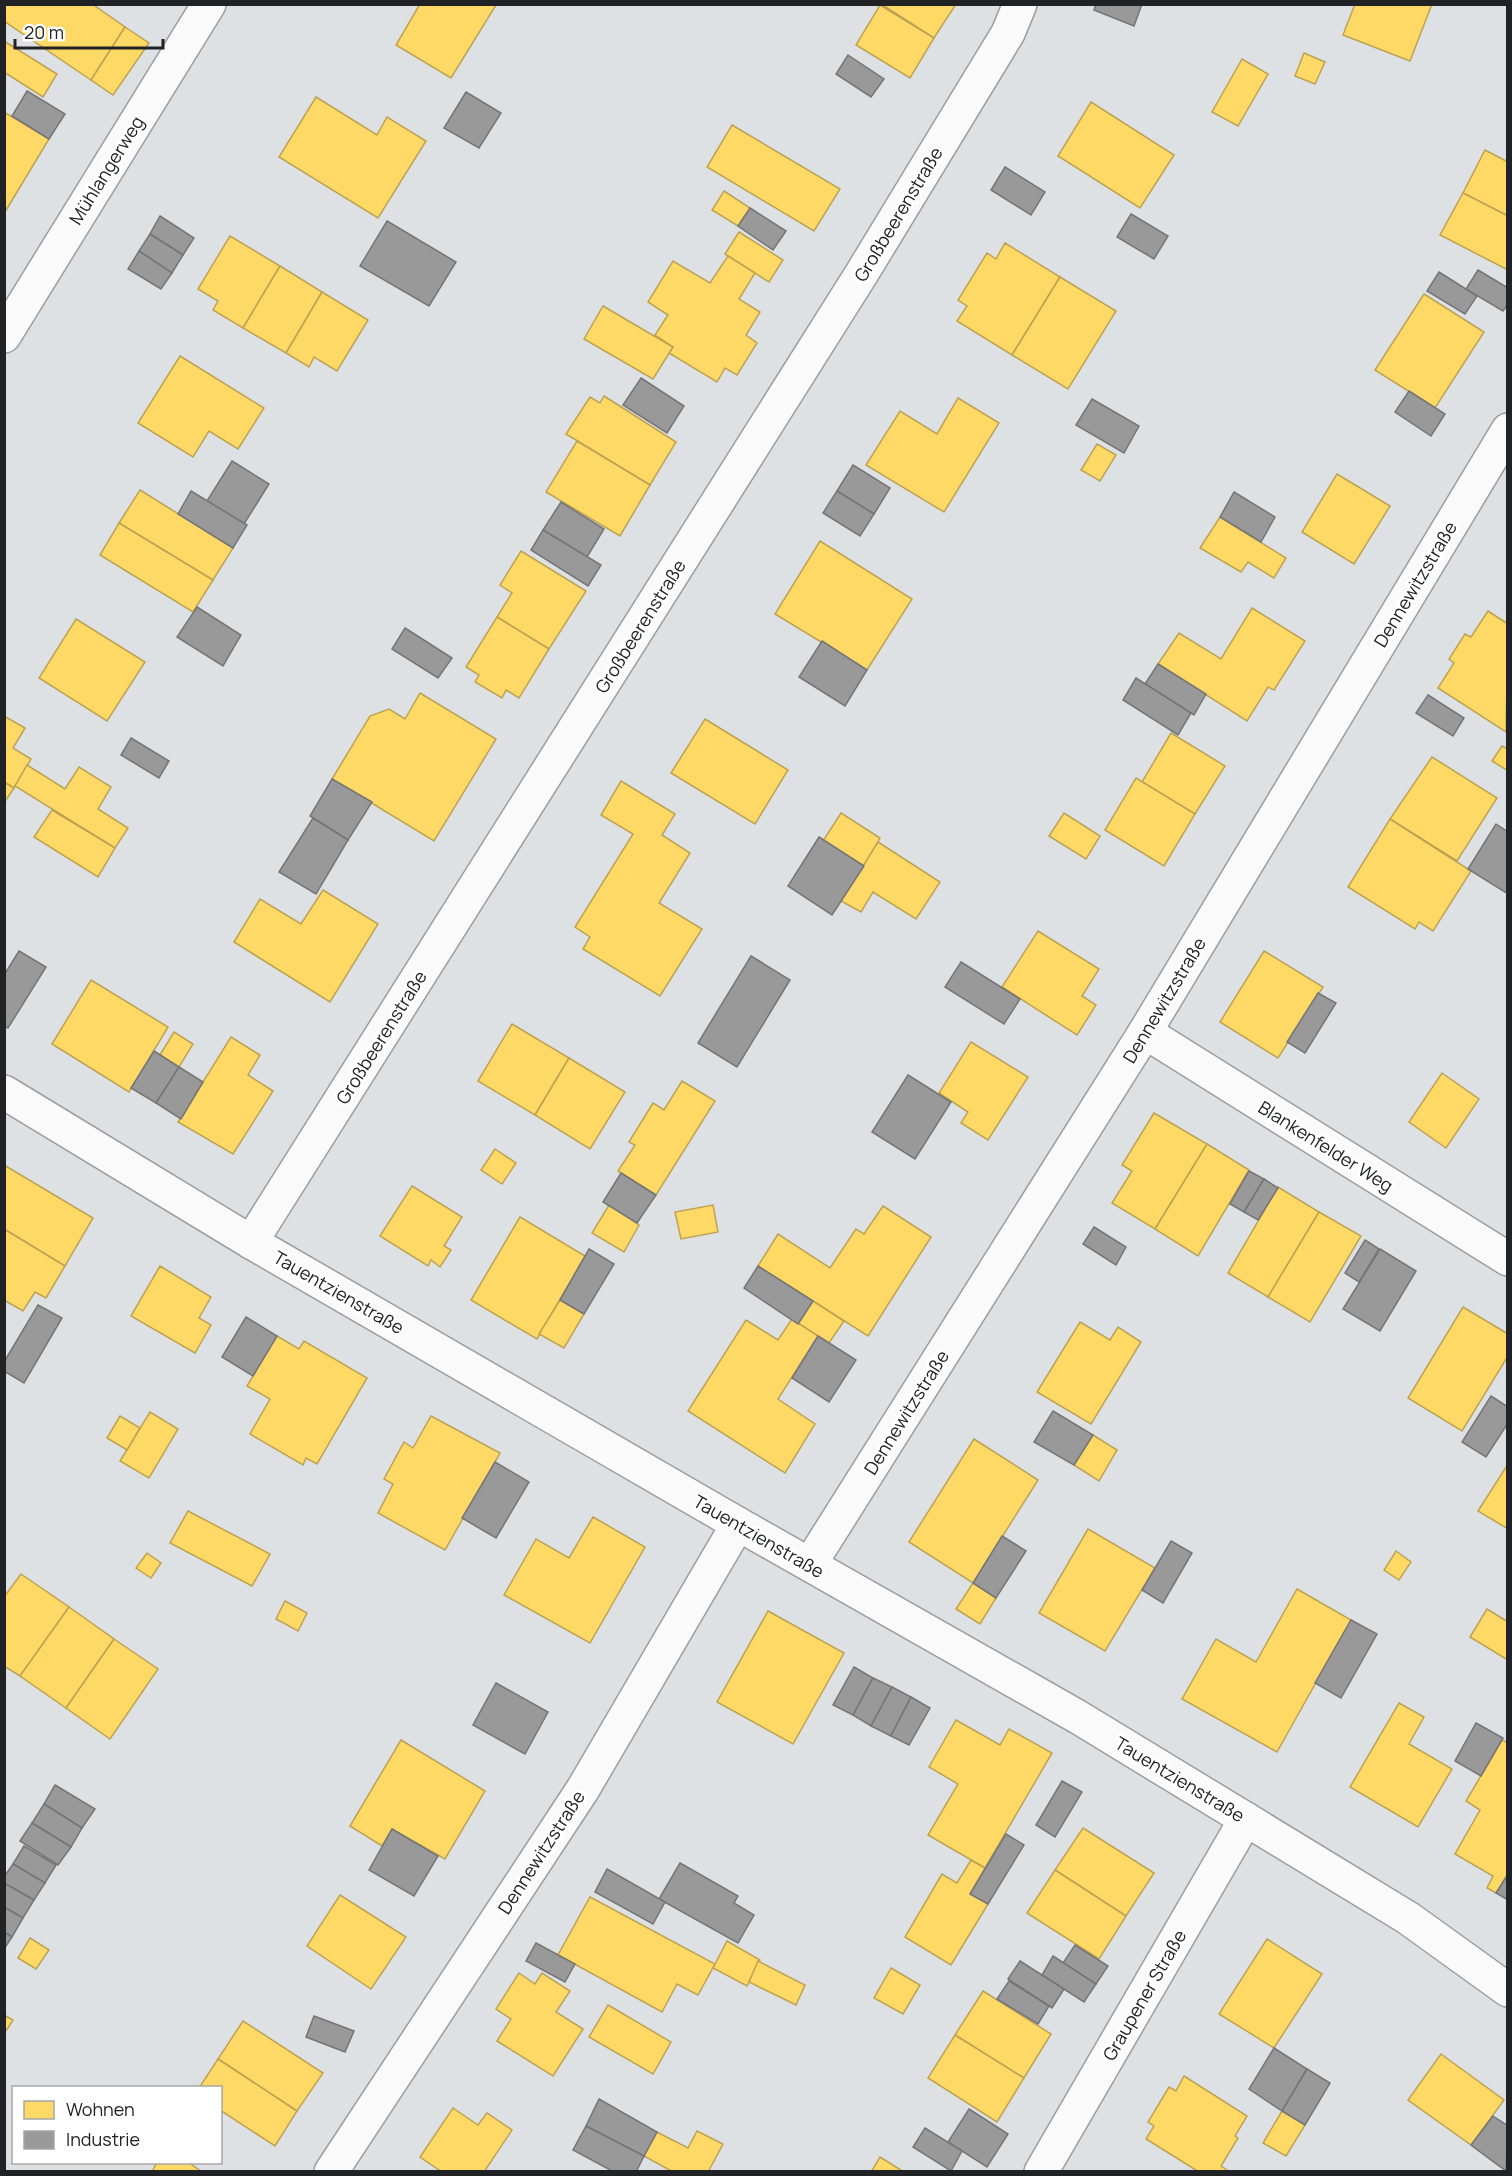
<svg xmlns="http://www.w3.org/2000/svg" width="1512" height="2176" font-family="Manrope,sans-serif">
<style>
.homes{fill:#ffd966;stroke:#bca252;stroke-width:1.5}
.industry{fill:#999;stroke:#757576;stroke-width:1.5}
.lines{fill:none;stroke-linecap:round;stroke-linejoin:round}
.street-casing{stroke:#9b9d9f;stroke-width:36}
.street{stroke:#fafafb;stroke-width:33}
.labels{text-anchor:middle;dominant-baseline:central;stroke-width:6;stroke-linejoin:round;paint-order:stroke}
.street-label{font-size:18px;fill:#212225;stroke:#fff}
</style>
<rect width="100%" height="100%" fill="#dee1e4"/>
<!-- homes -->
<g class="homes">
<polygon points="4,4 92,4 125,27 91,80 4,21"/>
<polygon points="420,4 496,5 451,78 396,45"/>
<polygon points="881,4 956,4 934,38"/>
<polygon points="1355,4 1432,4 1410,61 1343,35"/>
<polygon points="880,5 934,38 910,78 856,45"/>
<polygon points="125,27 149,43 113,95 91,80"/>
<polygon points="4,41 57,74 43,97 4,72"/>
<polygon points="1304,53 1325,62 1315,84 1295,76"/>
<polygon points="1242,59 1268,74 1238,126 1212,112"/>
<polygon points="316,97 377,135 387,117 426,141 378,218 279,157"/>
<polygon points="1091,102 1174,155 1140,208 1058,156"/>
<polygon points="4,112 49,139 5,212 4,212"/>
<polygon points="732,125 840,189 814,231 707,167"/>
<polygon points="1485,150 1508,162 1508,216 1463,193"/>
<polygon points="724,191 750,208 738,226 712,210"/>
<polygon points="1463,193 1508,216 1508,270 1440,235"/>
<polygon points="739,232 783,260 769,282 725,254"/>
<polygon points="230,236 280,266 243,328 213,310 218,301 198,289"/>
<polygon points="1005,243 1060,277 1012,355 957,321 967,306 958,300 987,253 996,259"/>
<polygon points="728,256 755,273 739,299 760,312 746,335 757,343 737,375 725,368 717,382 669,353 673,347 655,335 668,315 648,302 673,261 710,283"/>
<polygon points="280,266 322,292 286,353 243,328"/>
<polygon points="1060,277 1116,311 1068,389 1012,355"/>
<polygon points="322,292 368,320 337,371 314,357 309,367 286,353"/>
<polygon points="1424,294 1484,332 1435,408 1375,370"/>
<polygon points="603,306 673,347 653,379 584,339"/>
<polygon points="180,356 264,408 238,449 209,431 193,457 138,423"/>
<polygon points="604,396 676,442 650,485 566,434 590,397 600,403"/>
<polygon points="958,398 999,423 944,512 866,465 900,411 937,434"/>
<polygon points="577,441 650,485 620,536 546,492"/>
<polygon points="1097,444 1116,455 1100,481 1081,470"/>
<polygon points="1337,474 1390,506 1354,564 1302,532"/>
<polygon points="140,490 233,548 213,580 119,523"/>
<polygon points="1220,517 1286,558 1274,578 1248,562 1241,572 1200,548"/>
<polygon points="119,523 213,580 193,612 100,555"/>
<polygon points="820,541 912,599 867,670 775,614"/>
<polygon points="521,551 586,591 549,649 497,617 512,593 500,585"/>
<polygon points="1252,608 1305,641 1274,690 1268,687 1247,721 1158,664 1179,633 1221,659"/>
<polygon points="1488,611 1508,624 1506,732 1438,688 1454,663 1449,659 1465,634 1471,637"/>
<polygon points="497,617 549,649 519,698 506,690 502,698 475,682 479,675 466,667"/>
<polygon points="76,619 145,662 107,721 39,678"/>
<polygon points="420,693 496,739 434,841 332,779 370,716 389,709 405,719"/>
<polygon points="4,716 25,728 13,748 31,759 14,788 4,782"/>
<polygon points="705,719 788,770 755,824 671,773"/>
<polygon points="1171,733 1225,766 1195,814 1142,782"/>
<polygon points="1502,746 1508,749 1508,771 1492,761"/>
<polygon points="1432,757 1497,798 1457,861 1390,819"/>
<polygon points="27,765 65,789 79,767 111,787 98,809 128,828 115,848 15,786"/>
<polygon points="1136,778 1195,814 1164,866 1105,830"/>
<polygon points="621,781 675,814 662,835 690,853 659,903 702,929 660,996 583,949 590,937 575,927 633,834 601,815"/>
<polygon points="4,782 14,788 4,803"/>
<polygon points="52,810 115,848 98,877 34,837"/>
<polygon points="841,813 880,838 864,866 823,841"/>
<polygon points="1064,813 1100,836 1086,859 1049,836"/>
<polygon points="1390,819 1471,871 1433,931 1419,922 1415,929 1348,887"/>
<polygon points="878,842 940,882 916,919 873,892 861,912 841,901"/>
<polygon points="323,890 378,924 330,1002 234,942 260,899 301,924"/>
<polygon points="1038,931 1099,969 1082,996 1096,1005 1077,1035 1002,987"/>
<polygon points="1264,951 1323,987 1278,1058 1220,1022"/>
<polygon points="91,980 168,1027 129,1092 52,1044"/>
<polygon points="512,1024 569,1058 535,1115 478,1081"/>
<polygon points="174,1032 193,1044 179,1067 160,1055"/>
<polygon points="231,1037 260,1055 248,1075 273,1091 233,1154 178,1122"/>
<polygon points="971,1042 1028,1077 988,1140 961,1123 968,1112 939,1093"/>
<polygon points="569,1058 625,1092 590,1149 535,1115"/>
<polygon points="1442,1073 1479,1099 1446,1148 1409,1122"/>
<polygon points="682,1081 715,1101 656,1195 618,1171 635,1145 629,1142 653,1103 664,1110"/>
<polygon points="1154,1113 1207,1144 1155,1229 1112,1203 1132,1171 1122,1165"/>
<polygon points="1207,1144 1249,1170 1198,1256 1155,1229"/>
<polygon points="495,1149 516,1163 502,1184 481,1170"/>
<polygon points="4,1165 93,1218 65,1266 4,1229"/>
<polygon points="412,1186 462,1217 444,1246 451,1250 440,1267 431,1260 428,1266 380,1236"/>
<polygon points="1278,1187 1319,1212 1268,1297 1228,1273"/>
<polygon points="609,1205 639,1225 624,1252 592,1233"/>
<polygon points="713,1205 718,1232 681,1239 675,1212"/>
<polygon points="883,1206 931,1237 868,1336 758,1266 778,1234 830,1268 856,1229 864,1234"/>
<polygon points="1319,1212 1361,1236 1310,1322 1268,1297"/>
<polygon points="520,1217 585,1256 537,1339 471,1300"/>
<polygon points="4,1229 65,1266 46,1298 35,1292 23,1311 4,1300"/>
<polygon points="160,1266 211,1297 199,1318 211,1325 195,1353 131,1316"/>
<polygon points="560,1300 584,1314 564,1348 539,1334"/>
<polygon points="813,1301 844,1321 829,1343 798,1324"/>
<polygon points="1463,1307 1508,1334 1508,1356 1462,1431 1408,1398"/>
<polygon points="792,1319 818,1336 778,1399 815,1424 785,1473 688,1411 746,1320 778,1340"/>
<polygon points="1080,1322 1110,1340 1118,1327 1141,1342 1091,1424 1037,1392"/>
<polygon points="277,1336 299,1349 304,1341 367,1378 317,1464 306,1458 303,1465 250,1434 270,1399 247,1386"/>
<polygon points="150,1412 178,1429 149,1478 120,1461"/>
<polygon points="120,1416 140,1428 127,1450 107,1438"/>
<polygon points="431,1416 500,1453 445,1550 378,1513 393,1484 384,1479 404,1442 413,1448"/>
<polygon points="1093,1435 1117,1450 1099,1481 1074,1465"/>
<polygon points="974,1439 1038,1480 973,1583 909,1542"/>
<polygon points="1508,1464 1508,1529 1478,1511"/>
<polygon points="188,1511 270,1554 252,1586 170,1543"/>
<polygon points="593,1517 645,1547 590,1643 504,1595 536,1539 569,1558"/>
<polygon points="1088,1529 1155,1568 1105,1651 1039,1613"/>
<polygon points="1396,1551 1411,1562 1399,1580 1384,1570"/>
<polygon points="147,1553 161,1563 151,1578 136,1568"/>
<polygon points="21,1574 69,1607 20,1676 4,1666 4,1597"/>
<polygon points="973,1583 996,1598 980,1624 956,1609"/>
<polygon points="1297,1589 1351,1620 1277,1752 1182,1699 1216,1639 1256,1662"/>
<polygon points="285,1601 307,1613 298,1631 276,1619"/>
<polygon points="69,1607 114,1639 66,1708 20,1676"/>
<polygon points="1487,1609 1508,1622 1508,1656 1506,1659 1470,1637"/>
<polygon points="768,1611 844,1653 793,1744 717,1702"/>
<polygon points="114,1639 158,1669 110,1739 66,1708"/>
<polygon points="1399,1703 1424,1717 1409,1744 1452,1769 1418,1827 1350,1787"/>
<polygon points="956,1720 1000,1745 1009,1729 1052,1753 985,1868 928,1835 958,1784 929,1767"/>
<polygon points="401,1740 485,1791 445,1859 392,1829 382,1846 350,1826"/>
<polygon points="1502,1740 1508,1743 1508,1874 1496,1893 1487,1888 1493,1876 1455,1854 1480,1810 1466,1801"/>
<polygon points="1083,1828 1154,1873 1126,1916 1055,1870"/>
<polygon points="971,1860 985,1868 970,1894 988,1904 951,1965 905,1937 942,1874 957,1883"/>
<polygon points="1055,1870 1126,1916 1099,1959 1027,1913"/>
<polygon points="340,1895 406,1937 371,1989 307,1946"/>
<polygon points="590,1897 715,1964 698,1995 677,1984 662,2012 558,1955"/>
<polygon points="30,1938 49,1950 36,1969 18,1958"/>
<polygon points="1267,1939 1322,1974 1274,2048 1219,2014"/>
<polygon points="727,1941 760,1960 747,1986 713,1968"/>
<polygon points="758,1961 805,1985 796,2005 749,1982"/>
<polygon points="891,1968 920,1985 903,2014 874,1998"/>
<polygon points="519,1973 535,1984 542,1973 570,1991 556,2012 583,2029 553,2076 497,2041 511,2019 496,2009"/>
<polygon points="983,1991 1051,2034 1024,2078 955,2035"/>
<polygon points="608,2005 671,2042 653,2074 589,2037"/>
<polygon points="4,2015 13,2020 4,2034"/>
<polygon points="243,2021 323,2073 297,2111 218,2059"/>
<polygon points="955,2035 1024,2078 997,2122 928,2078"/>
<polygon points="1441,2054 1504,2100 1471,2145 1408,2100"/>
<polygon points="218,2059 297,2111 275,2146 220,2110 220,2088 199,2088"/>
<polygon points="1184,2076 1247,2116 1235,2136 1238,2138 1221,2166 1230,2172 1199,2172 1146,2139 1154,2126 1148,2122 1169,2087 1176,2091"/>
<polygon points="453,2108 478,2125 487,2113 512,2130 484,2172 442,2172 420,2157"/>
<polygon points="1282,2111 1305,2125 1286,2156 1263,2143"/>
<polygon points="697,2131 723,2144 708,2172 673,2172 644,2156 657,2132 688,2148"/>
<polygon points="880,2157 904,2172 871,2172"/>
<polygon points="157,2162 188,2162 202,2172 152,2172"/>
</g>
<!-- industry -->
<g class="industry">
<polygon points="1096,4 1142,4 1134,26 1094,10"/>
<polygon points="848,55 884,79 871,97 836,74"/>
<polygon points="27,91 65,114 49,139 12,116"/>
<polygon points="466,92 501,113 479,148 444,128"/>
<polygon points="1005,167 1045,192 1031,215 991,190"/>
<polygon points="750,208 786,231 773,250 738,226"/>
<polygon points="1131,214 1168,236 1154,259 1117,237"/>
<polygon points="160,216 194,238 183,255 150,234"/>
<polygon points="387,221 456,262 429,306 360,266"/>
<polygon points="150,234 183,255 172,273 139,251"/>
<polygon points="139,251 172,273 161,289 128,269"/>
<polygon points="1478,270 1508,288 1508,304 1503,311 1466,289"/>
<polygon points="1439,272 1477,296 1465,314 1427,291"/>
<polygon points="641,378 684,406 667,433 623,405"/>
<polygon points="1409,391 1445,414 1431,436 1395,412"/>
<polygon points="1092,399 1139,426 1124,453 1076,425"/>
<polygon points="232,461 269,484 244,524 207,501"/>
<polygon points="853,465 890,488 874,514 837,491"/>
<polygon points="191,491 247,525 233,548 178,514"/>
<polygon points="837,491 874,514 860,536 823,513"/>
<polygon points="1234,492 1275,517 1261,542 1220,517"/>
<polygon points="561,502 604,529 587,557 543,530"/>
<polygon points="543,530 601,565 588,586 531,550"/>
<polygon points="197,607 241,635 223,666 177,637"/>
<polygon points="405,628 452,658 438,678 392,649"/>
<polygon points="822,641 867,670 845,706 799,677"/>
<polygon points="1158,664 1206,694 1194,715 1145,684"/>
<polygon points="1136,678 1191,713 1178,735 1123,700"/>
<polygon points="1428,695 1464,718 1453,736 1416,713"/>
<polygon points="131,738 169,761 159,778 121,755"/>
<polygon points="332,779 372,802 348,840 310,816"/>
<polygon points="313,818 348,840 316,894 279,872"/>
<polygon points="1496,824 1508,832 1508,894 1468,869"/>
<polygon points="819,837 864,866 832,915 788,886"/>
<polygon points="19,951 46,967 8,1028 4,1026 4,975"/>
<polygon points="751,956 790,980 737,1067 698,1043"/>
<polygon points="961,962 1020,999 1004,1024 945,987"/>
<polygon points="1318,993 1336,1003 1305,1053 1287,1042"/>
<polygon points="154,1051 179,1067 156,1103 131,1088"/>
<polygon points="179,1067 203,1082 181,1119 156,1103"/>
<polygon points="908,1075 951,1102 915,1159 872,1132"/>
<polygon points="1249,1171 1264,1179 1244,1212 1230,1204"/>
<polygon points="621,1173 656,1195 637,1223 603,1202"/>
<polygon points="1264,1179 1278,1188 1258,1220 1244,1212"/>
<polygon points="1094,1227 1126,1247 1116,1265 1083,1244"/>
<polygon points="1365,1240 1379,1249 1359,1282 1345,1273"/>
<polygon points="589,1249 614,1264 584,1314 560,1300"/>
<polygon points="1380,1249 1416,1271 1380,1331 1343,1309"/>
<polygon points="758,1266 813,1301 798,1324 744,1288"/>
<polygon points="38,1305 62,1318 24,1383 4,1371 4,1362"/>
<polygon points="246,1317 277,1336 253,1376 222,1357"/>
<polygon points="818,1336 856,1360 829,1402 792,1378"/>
<polygon points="1491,1396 1508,1407 1508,1423 1486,1457 1462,1442"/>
<polygon points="1053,1411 1093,1435 1074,1465 1034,1442"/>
<polygon points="495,1462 529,1482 496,1538 462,1518"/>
<polygon points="1002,1536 1026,1551 996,1598 973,1583"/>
<polygon points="1171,1541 1192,1553 1163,1603 1142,1590"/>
<polygon points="1351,1620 1377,1634 1341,1698 1315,1683"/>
<polygon points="854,1667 873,1678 853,1715 833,1705"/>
<polygon points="873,1678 892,1687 871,1726 853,1715"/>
<polygon points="496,1683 548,1712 525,1754 473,1725"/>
<polygon points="892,1687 911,1697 891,1736 871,1726"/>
<polygon points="911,1697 930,1708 909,1745 891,1736"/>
<polygon points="1476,1723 1503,1738 1481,1776 1455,1761"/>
<polygon points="1062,1781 1082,1792 1055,1837 1036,1825"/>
<polygon points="55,1785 95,1809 82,1828 44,1804"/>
<polygon points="44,1804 82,1828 71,1847 32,1823"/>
<polygon points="32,1823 71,1847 58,1865 20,1841"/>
<polygon points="392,1829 438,1856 414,1896 369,1870"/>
<polygon points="1006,1834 1024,1845 988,1904 970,1894"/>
<polygon points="24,1846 56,1865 45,1883 13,1864"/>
<polygon points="680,1863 738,1896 734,1903 754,1915 738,1943 659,1899"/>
<polygon points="13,1864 45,1883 34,1900 4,1883 4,1877"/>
<polygon points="607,1869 665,1902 653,1924 595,1892"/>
<polygon points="1508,1874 1508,1900 1496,1893"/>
<polygon points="4,1883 34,1900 23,1918 4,1907"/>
<polygon points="4,1907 23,1918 12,1937 4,1932"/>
<polygon points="4,1932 12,1937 4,1949"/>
<polygon points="536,1943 575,1964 565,1982 526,1961"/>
<polygon points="1075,1945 1108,1966 1096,1984 1063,1963"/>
<polygon points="1053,1956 1096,1984 1084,2002 1042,1975"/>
<polygon points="1020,1961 1064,1989 1052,2008 1008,1979"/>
<polygon points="1009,1981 1049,2006 1038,2024 997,1999"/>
<polygon points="314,2016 354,2031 345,2052 306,2037"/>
<polygon points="1274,2048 1307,2069 1282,2111 1249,2089"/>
<polygon points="1307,2069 1330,2083 1305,2125 1282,2111"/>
<polygon points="599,2099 657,2132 644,2156 586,2126"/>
<polygon points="969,2109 1008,2134 987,2167 948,2142"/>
<polygon points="1493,2116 1508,2126 1506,2171 1471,2145"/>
<polygon points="586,2126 644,2156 636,2172 614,2172 573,2150"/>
<polygon points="925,2128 962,2151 951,2171 913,2147"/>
</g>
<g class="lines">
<!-- street casing -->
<g class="street-casing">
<g id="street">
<polyline points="4,336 209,4"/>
<polyline points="1145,1032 1508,1259"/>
<polyline points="4,1092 251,1242 738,1524 1078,1717 1408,1918 1508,1990"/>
<polyline points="251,1242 862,273 1008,33 1020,4"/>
<polyline points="810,1564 1145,1032 1508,430"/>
<polyline points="331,2172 583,1789 738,1524"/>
<polyline points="1041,2172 1246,1819"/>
</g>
</g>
<!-- street -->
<use href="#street" class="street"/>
</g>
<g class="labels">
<!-- street labels -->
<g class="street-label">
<text transform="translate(106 170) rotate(-58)">Mühlangerweg</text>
<text transform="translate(898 214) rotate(-59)">Großbeerenstraße</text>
<text transform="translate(1415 584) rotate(-59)">Dennewitzstraße</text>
<text transform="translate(640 626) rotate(-58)">Großbeerenstraße</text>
<text transform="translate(1164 1000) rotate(-59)">Dennewitzstraße</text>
<text transform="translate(381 1037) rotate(-58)">Großbeerenstraße</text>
<text transform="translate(1326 1146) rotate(32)">Blankenfelder Weg</text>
<text transform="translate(339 1292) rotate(30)">Tauentzienstraße</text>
<text transform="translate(906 1412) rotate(-58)">Dennewitzstraße</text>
<text transform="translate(759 1536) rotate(30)">Tauentzienstraße</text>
<text transform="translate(1180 1779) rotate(31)">Tauentzienstraße</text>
<text transform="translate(541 1852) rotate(-57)">Dennewitzstraße</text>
<text transform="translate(1144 1995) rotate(-60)">Graupener Straße</text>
</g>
</g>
<!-- border -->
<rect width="1512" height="2176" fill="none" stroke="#212225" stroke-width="12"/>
<!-- legend -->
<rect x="12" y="2086" width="210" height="78" fill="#ffffff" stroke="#a6a7a8" stroke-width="1.5"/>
<rect x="24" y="2101" width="30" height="18" fill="#ffd966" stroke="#a6a7a8" stroke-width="1.5"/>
<text x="66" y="2116" font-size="18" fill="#212225">Wohnen</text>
<rect x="24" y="2131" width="30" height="18" fill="#999999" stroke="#a6a7a8" stroke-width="1.5"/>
<text x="66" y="2146" font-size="18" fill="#212225">Industrie</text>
<!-- scale -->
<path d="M15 39v9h148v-9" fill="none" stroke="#212225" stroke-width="3"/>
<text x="24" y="39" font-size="18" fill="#212225" stroke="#ffffff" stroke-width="4.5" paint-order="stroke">20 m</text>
</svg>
